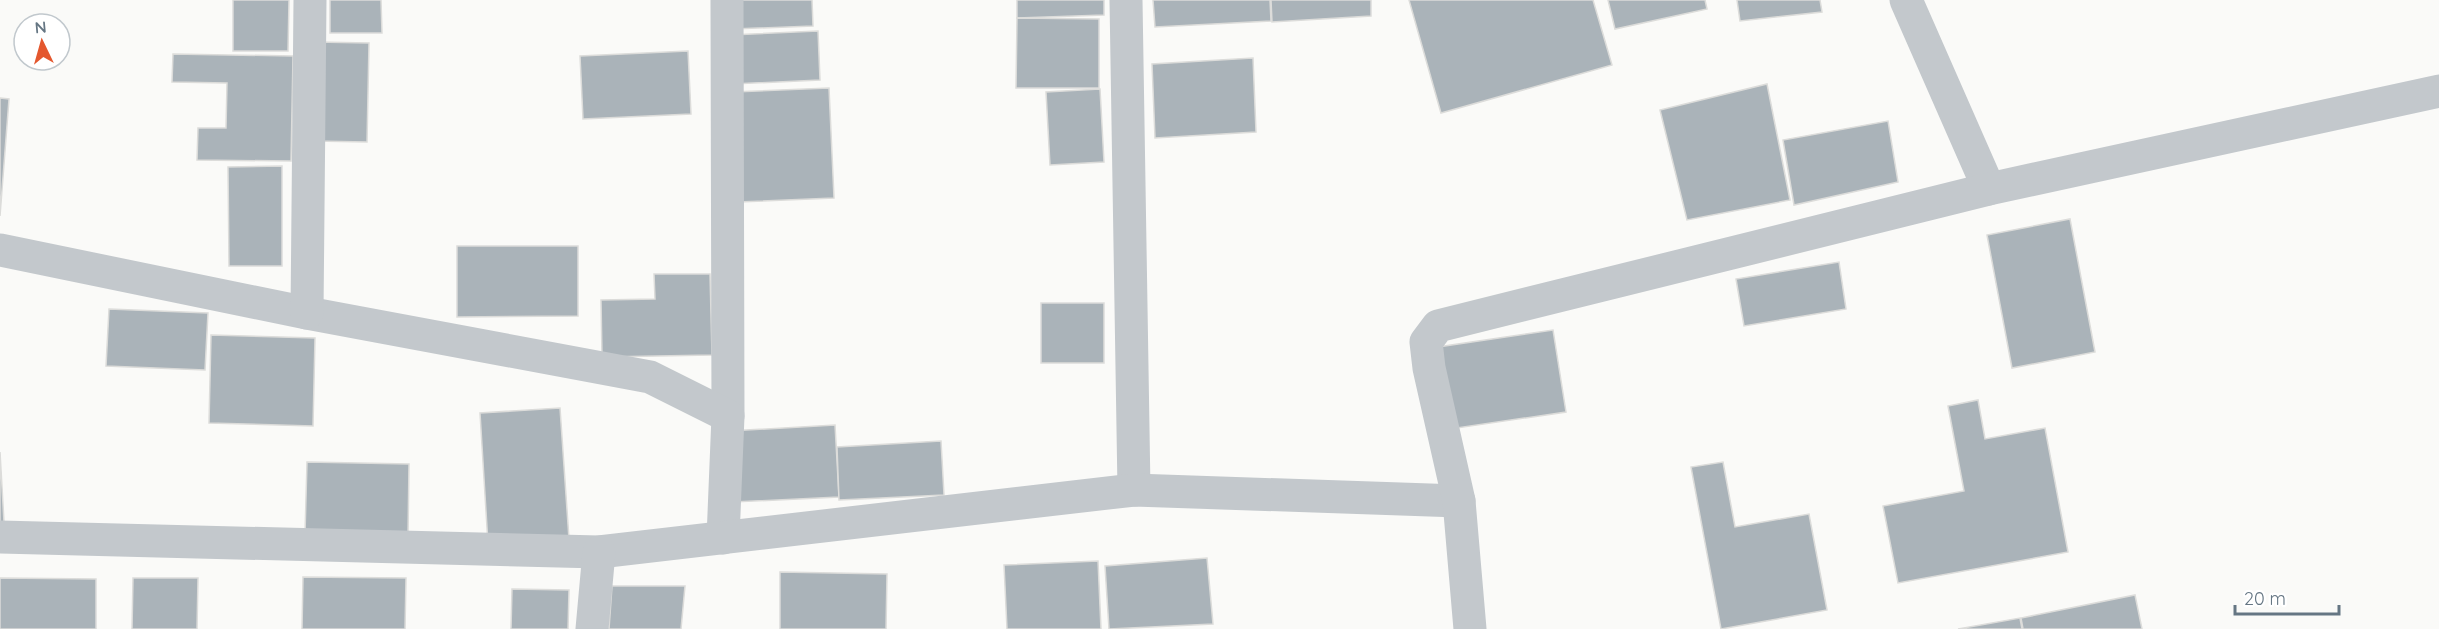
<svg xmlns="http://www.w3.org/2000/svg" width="2439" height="629" font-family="Quicksand,sans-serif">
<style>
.building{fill:#aab3b9;stroke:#dcdcda;stroke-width:1.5}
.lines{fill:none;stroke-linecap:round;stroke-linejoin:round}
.street{stroke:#c3c8cc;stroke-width:33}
</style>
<rect width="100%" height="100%" fill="#fafaf8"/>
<!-- building -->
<g class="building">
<polygon points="233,0 289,0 288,51 233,51"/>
<polygon points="330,0 381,0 382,33 330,33"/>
<polygon points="732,0 812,0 813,26 733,29"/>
<polygon points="1017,0 1104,0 1104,15 1017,18"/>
<polygon points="1153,0 1270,0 1271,21 1155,27"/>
<polygon points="1271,0 1371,0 1371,16 1272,22"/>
<polygon points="1409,0 1593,0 1612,65 1441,113"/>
<polygon points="1608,0 1705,0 1707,9 1615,29"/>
<polygon points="1737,0 1820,0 1822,12 1740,21"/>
<polygon points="1017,18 1099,19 1099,88 1016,88"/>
<polygon points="818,31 820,80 732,84 730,35"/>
<polygon points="316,42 369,43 367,142 314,141"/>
<polygon points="688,51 691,114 583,119 580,56"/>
<polygon points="173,54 293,56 291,161 197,160 198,128 226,128 227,83 172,82"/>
<polygon points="1253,58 1256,132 1155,138 1152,64"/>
<polygon points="1767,84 1790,200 1687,220 1660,110"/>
<polygon points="829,88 834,198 738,202 733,92"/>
<polygon points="1100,89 1104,162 1050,165 1046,92"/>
<polygon points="0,98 9,99 0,216"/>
<polygon points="1888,121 1898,182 1794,205 1783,140"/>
<polygon points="282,166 282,266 229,266 228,167"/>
<polygon points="2070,219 2095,352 2012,368 1987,235"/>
<polygon points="457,246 578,246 578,316 457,317"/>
<polygon points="1839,262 1846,309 1744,326 1736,279"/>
<polygon points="654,274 710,274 712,355 602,357 601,300 655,299"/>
<rect x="1041" y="303" width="63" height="60"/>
<polygon points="109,309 208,313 205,370 106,366"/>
<polygon points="1553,330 1566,412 1450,429 1438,347"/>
<polygon points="211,335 315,338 313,426 209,423"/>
<polygon points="1978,400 1985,439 2045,428 2068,552 1898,583 1883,506 1964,491 1948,406"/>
<polygon points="560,408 569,539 488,544 480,413"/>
<polygon points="835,425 839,497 733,502 729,431"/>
<polygon points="941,441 944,495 839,500 837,447"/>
<polygon points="0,452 4,522 0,522"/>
<polygon points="307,462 409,464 408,535 305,534"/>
<polygon points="1723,462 1735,527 1809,514 1827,610 1721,629 1691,467"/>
<polygon points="1207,558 1213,624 1109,629 1105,566"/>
<polygon points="1098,561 1101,629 1007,629 1004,565"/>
<polygon points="780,572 887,574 886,629 780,629"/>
<polygon points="303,577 406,578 405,629 302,629"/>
<polygon points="0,578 96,579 96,629 0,629"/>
<polygon points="133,578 198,578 197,629 132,629"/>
<polygon points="612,586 685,586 681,629 609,629"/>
<polygon points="512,589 569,590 568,629 511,629"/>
<polygon points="2135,595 2142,629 2023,629 2021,618"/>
<polygon points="2020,618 2022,629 1958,629"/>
</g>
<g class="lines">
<!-- street -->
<g class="street">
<polyline points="727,0 728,416"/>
<polyline points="1126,0 1134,490"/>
<polyline points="1906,0 1989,189"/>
<polyline points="0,250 307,313 650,377 728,416 723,538"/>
<polyline points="307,313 310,0"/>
<polyline points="0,537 599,552 1134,490 1459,501"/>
<polyline points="592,629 599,552"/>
<polyline points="1470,629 1459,501 1429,368 1426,342 1438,326 1989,189 2439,91"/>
</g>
</g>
<!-- north arrow -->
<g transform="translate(42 42) rotate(355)"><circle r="28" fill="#ffffff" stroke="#c1c8cd" stroke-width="1.5"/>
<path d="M0-4.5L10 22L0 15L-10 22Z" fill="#e4572e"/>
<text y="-9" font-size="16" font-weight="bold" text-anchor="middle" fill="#657683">N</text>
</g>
<!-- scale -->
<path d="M2235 605v9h104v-9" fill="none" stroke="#657683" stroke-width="3"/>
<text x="2244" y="605" font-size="18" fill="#657683" stroke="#ffffff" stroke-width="4.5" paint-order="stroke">20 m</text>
</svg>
